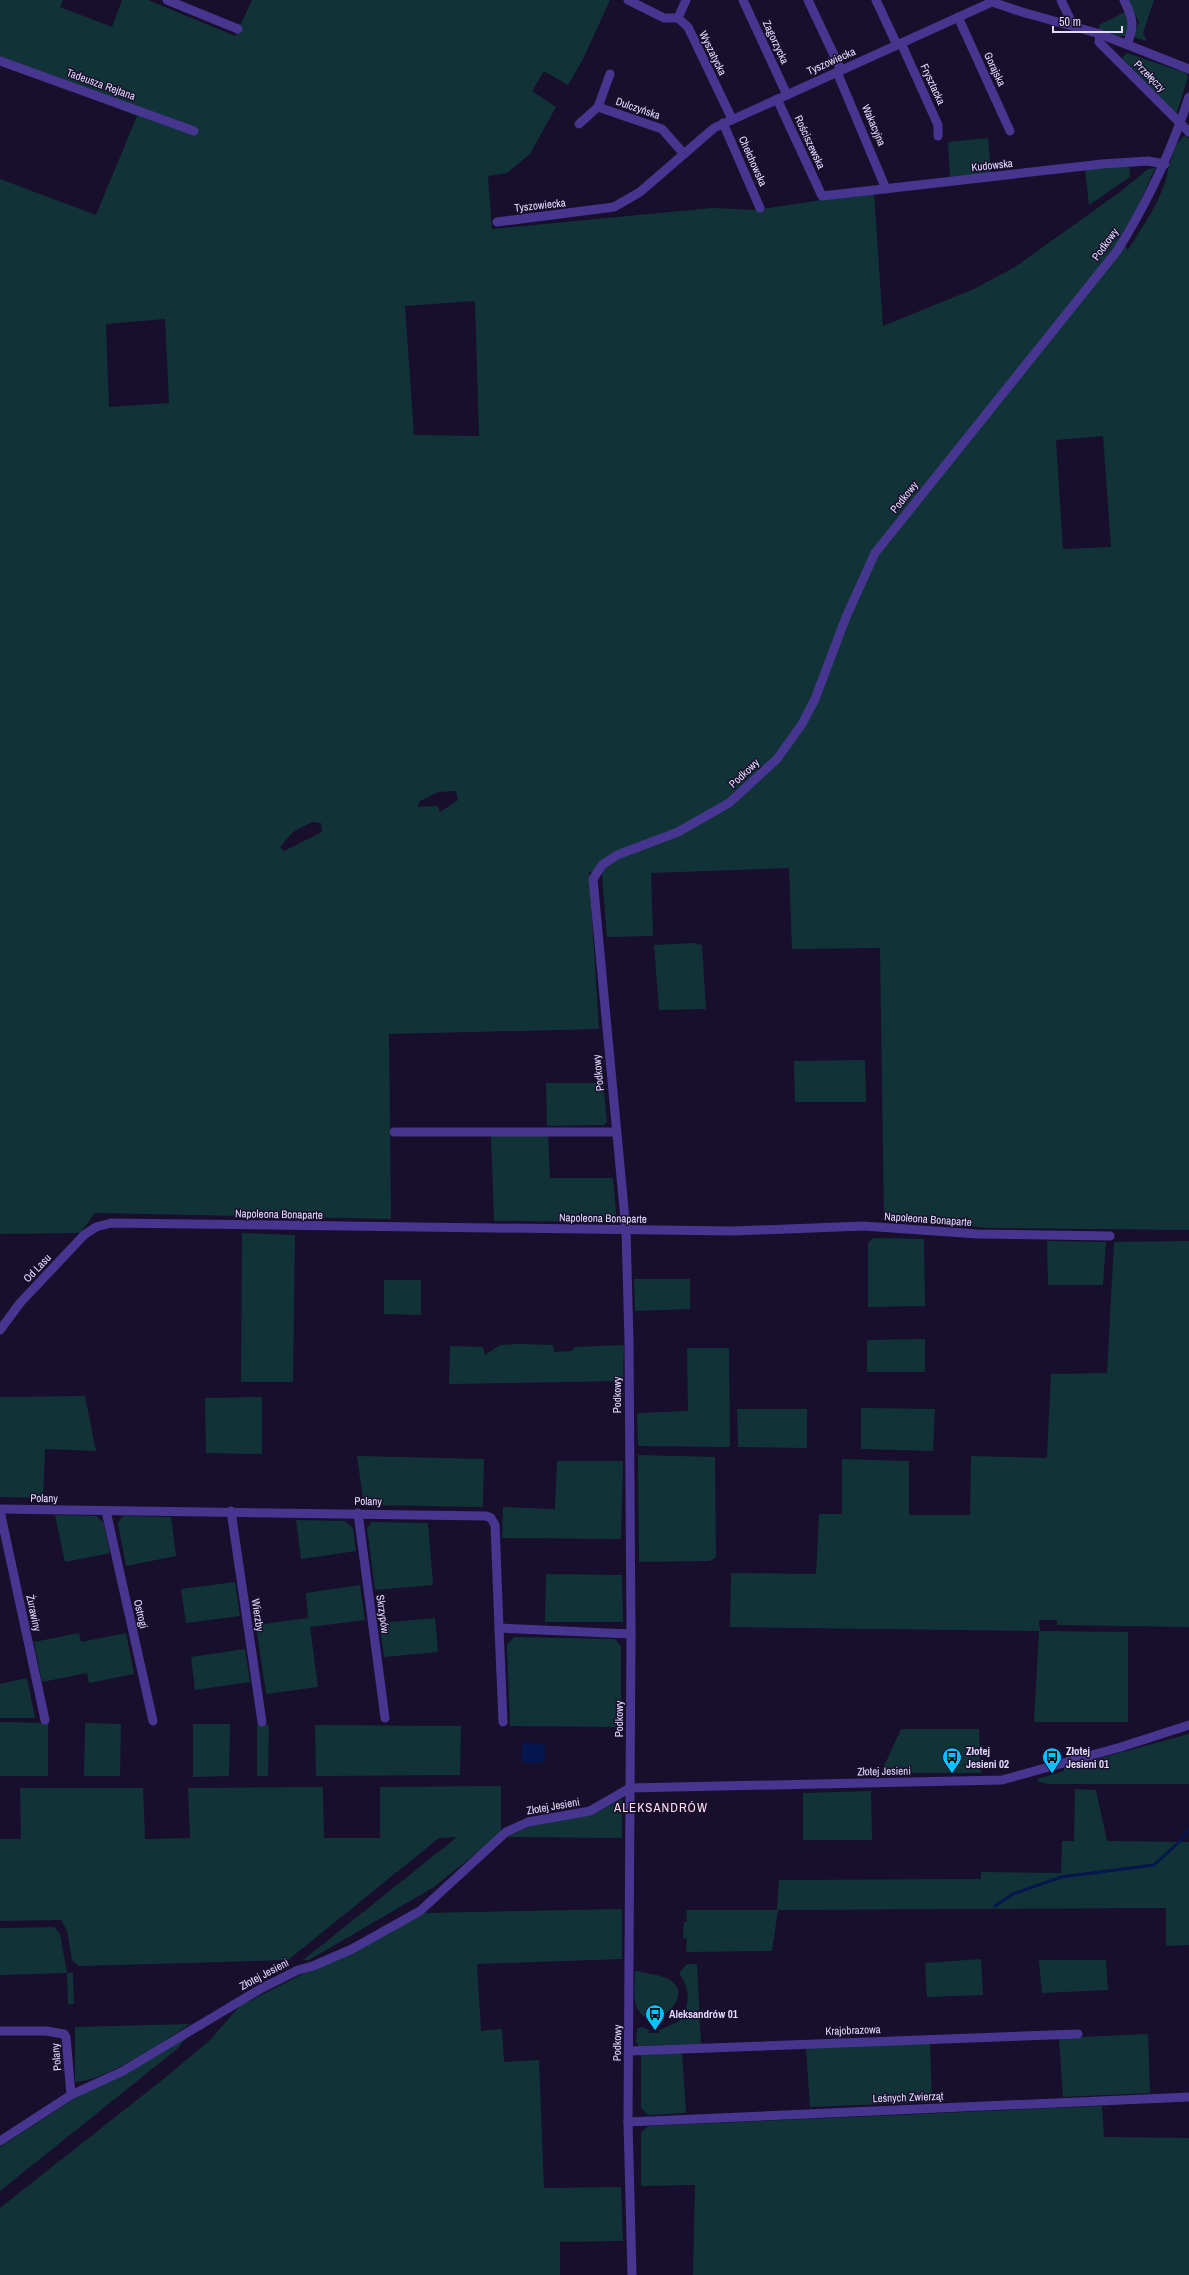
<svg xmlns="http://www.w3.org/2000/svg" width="1189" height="2275" font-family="'Archivo Narrow',sans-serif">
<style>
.green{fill:#113337;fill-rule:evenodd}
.water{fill:#06164e}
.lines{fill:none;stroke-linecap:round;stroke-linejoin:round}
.stream{stroke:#06164e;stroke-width:3}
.minor{stroke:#47368f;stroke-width:9}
.labels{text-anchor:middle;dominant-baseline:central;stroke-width:3;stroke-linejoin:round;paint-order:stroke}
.street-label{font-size:11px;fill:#e4dbff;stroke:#180f2d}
.poi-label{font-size:11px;font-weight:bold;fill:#e4dbff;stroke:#180f2d;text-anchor:start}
.quarter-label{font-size:13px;letter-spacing:1px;fill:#ffdded;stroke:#180f2d}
</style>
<rect width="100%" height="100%" fill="#180f2d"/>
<!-- green -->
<g class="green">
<path d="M0,0H63L60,7L112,27L122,0H148L235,36L252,0H610L583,59L568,85L544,71L532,91L556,107L530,154L507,173L488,176L492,229L712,208L755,210L874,192L883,326L974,289L1015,267L1120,192L1148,169L1155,168L1138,207L1120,237L1128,250C1140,231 1153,212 1162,191C1170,173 1169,149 1185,135L1189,139V1230L990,1228L884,1220L880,948L792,949L789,868L651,873L653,936L607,937L602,874L589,872L599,1029L389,1034L391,1219L95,1213L80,1233L0,1234V179L96,215L137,116L0,62ZM475,301L479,436L414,435L405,306ZM165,319L169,403L109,407L106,324ZM1103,436L1111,547L1063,549L1056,440ZM456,791L458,800L440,812L438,806L418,807L420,801L438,792ZM312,822L321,823L322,832L284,851L280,847L293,832Z"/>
<polygon points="1128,0 1154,0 1143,33 1147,41 1133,37 1139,22"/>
<polygon points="1125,12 1130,22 1127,36 1119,36 1099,29 1099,25"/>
<polygon points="1127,53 1186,73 1188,77 1176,115 1122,58"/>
<polygon points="988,138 991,173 950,177 948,142"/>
<polygon points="1129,164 1130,177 1089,205 1085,169"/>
<polygon points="694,943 702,945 706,1009 659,1010 654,945"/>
<polygon points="865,1060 866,1102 795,1102 794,1061"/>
<polygon points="546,1083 603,1083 607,1122 604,1125 547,1126"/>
<polygon points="548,1135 550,1178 613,1178 617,1222 494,1221 491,1136"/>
<polygon points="242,1233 295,1235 293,1382 241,1382"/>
<polygon points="873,1238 924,1239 925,1306 868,1307 868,1243"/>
<polygon points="1047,1241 1106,1242 1103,1285 1048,1285"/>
<polygon points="1189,1241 1189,1627 1057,1625 1057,1620 1039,1620 1040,1631 1128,1632 1128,1722 1034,1722 1039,1631 730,1627 731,1573 816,1574 819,1514 842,1514 842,1459 909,1461 909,1515 970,1515 971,1456 1047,1458 1051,1374 1107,1373 1114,1242"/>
<polygon points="634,1279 690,1279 690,1309 635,1311"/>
<polygon points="384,1280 421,1280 421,1315 384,1314"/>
<polygon points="925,1339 925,1372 867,1372 867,1340"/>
<polygon points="519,1344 553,1345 554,1352 572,1351 575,1347 624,1345 623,1381 449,1384 450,1346 483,1347 485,1355 500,1345"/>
<polygon points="687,1348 729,1348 730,1447 638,1446 637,1413 688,1411"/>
<polygon points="85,1396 96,1451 45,1449 43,1498 0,1497 0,1397"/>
<polygon points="262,1397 262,1454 206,1453 205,1398"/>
<polygon points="861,1408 935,1409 933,1451 861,1449"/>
<polygon points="737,1409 807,1409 807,1448 738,1447"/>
<polygon points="638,1455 715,1457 716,1557 710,1561 639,1562"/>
<polygon points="357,1456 484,1459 483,1507 371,1505 363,1498"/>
<polygon points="557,1461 623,1461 621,1539 502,1538 503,1507 555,1509"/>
<polygon points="55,1515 96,1516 104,1523 110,1553 65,1562"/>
<polygon points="123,1516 171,1517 176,1556 126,1566 118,1523"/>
<polygon points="296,1520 345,1521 353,1528 356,1551 301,1559"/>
<polygon points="372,1522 428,1523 433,1585 375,1590 367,1528"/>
<polygon points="546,1574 622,1575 623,1622 545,1622"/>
<polygon points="235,1582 240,1616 186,1623 181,1589"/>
<polygon points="360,1585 365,1620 310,1627 318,1687 266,1694 256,1625 308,1618 306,1593"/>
<polygon points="435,1618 438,1652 384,1657 379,1623"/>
<polygon points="79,1633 81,1642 126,1633 134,1674 89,1683 87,1673 42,1682 34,1642"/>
<polygon points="514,1637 615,1639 621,1646 621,1727 510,1726 507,1645"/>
<polygon points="245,1649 250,1682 195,1690 191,1657"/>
<polygon points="27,1678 35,1718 0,1718 0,1684"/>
<polygon points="0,1722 48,1723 48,1776 0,1776"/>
<polygon points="85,1723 121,1724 120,1776 84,1776"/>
<polygon points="193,1724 230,1724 229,1776 193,1777"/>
<polygon points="257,1725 269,1725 268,1776 257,1776"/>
<polygon points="315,1725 461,1726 460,1775 316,1776"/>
<polygon points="901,1729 979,1729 981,1773 881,1773"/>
<polygon points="1189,1734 1189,1784 1048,1784 1040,1782 1037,1779 1064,1771 1064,1768"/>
<polygon points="501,1786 501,1833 434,1887 309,1960 303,1960 457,1837 439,1838 288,1960 79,1966 72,1960 67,1931 61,1920 0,1921 0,1839 21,1839 20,1788 143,1788 145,1839 190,1838 188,1788 323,1787 324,1838 380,1838 380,1787"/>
<polygon points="1075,1789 1096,1790 1107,1841 1189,1842 1189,1945 1166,1946 1166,1908 778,1910 772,1951 686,1952 687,1939 683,1938 684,1922 687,1922 686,1910 777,1910 779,1880 981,1879 981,1872 1061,1873 1062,1841 1074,1841"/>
<polygon points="871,1791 872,1840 803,1840 803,1793"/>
<polygon points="622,1799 622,1838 506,1837 531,1826 593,1814"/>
<polygon points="622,1909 622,1959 477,1964 481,2031 502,2029 504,2062 539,2060 544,2188 621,2187 623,2241 560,2242 560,2275 0,2275 0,2208 166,2077 209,2041 240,2006 422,1913"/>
<polygon points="54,1927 60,1934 67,1973 73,1973 74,2004 68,2004 67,1973 0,1975 0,1928"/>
<polygon points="981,1959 983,1995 927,1997 925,1963"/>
<polygon points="1039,1960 1106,1960 1108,1990 1042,1993"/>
<path d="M687,1964H697L701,2044L639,2046L636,2042L637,2029L642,2027L649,2030V2033H659V2030L678,2022L688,2010L686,2008C690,1995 687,1984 679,1973Z"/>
<path d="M635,1971C641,1971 645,1973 650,1974C715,1982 649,2044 636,2005C633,1996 635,1981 635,1971Z"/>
<path d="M190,2024C163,2042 107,2080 75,2082V2027Z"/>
<polygon points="1148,2034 1150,2093 1063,2097 1059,2038"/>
<polygon points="187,2037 177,2049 0,2191 0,2147 77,2097"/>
<polygon points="930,2043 932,2102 810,2107 806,2048"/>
<polygon points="682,2053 686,2113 648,2115 641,2108 641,2054"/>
<polygon points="1102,2106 1104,2137 1189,2138 1189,2275 693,2275 695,2185 641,2186 641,2133 648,2126"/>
</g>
<!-- water -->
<polygon class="water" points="523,1742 543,1744 545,1746 545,1759 542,1763 524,1763 521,1760"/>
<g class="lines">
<!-- stream -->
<polyline class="stream" points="995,1906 1013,1894 1061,1877 1154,1865 1178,1843 1189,1829"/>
<!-- minor -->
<g class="minor">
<polyline points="167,0 238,29"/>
<polyline points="628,0 664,18 678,18"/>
<polyline points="686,0 678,18 688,27 732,119"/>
<polyline points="743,0 787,95"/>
<polyline points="808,0 841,70"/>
<polyline points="876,0 897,45"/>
<polyline points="1061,0 1073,25"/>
<path d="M1124,0C1133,18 1135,25 1127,44"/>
<polyline points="958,17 1010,131"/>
<polyline points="1100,34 1099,42 1189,132"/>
<polyline points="901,43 938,125 938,136"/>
<polyline points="0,61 194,131"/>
<polyline points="837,72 886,189"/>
<polyline points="777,99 822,196 1102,164 1148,161 1165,164"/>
<polyline points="598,107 662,129 684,154"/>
<polyline points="723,123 760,208"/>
<polyline points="579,124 598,107 610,74"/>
<polyline points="497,222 614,207 640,192 714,128 992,2 1022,12 1100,34 1189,69"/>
<polyline points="394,1132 616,1132"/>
<polyline points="0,1330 20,1303 84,1235 96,1227 111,1223 733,1231 863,1226 978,1234 1110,1236"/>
<polyline points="0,1509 486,1516 491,1518 495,1525 499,1628 631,1634"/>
<polyline points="0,1511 45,1720"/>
<polyline points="106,1511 153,1721"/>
<polyline points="231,1511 262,1722"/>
<polyline points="358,1513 385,1718"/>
<polyline points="499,1628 503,1722"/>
<polyline points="0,2031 46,2031 64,2034 66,2037 71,2095"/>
<polyline points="629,2051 1078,2034"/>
<polyline points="628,2122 1189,2097"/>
<polyline points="0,2141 71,2095 123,2071 262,1988 298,1970 313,1966 352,1949 420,1911 506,1832 528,1822 590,1811 630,1788 1002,1780 1121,1747 1189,1725"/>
<path d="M632,2275L628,2122L631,1634L629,1341L626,1230L593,879L602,865L617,855L678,832L729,803L777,759L802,724L815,699L846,617L875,553L1117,251C1148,202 1171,152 1189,97"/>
</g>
</g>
<!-- icons -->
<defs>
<g id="bus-pin" transform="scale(1)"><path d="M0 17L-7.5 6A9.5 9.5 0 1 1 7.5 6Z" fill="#07c2ff" stroke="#180f2d"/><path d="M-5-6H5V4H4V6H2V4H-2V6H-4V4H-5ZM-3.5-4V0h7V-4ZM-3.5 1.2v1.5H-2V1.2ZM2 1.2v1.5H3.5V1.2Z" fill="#111"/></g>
</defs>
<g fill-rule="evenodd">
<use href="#bus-pin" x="952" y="1757"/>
<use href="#bus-pin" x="1052" y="1757"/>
<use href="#bus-pin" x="655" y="2014"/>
</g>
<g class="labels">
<!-- street labels -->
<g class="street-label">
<text transform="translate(776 42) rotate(65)">Zagorzycka</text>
<text transform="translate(713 53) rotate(64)">Wyszatycka</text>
<text transform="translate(831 61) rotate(-24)">Tyszowiecka</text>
<text transform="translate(995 69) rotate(65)">Gorajska</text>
<text transform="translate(1150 76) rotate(45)">Przełęczy</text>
<text transform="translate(101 84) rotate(20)">Tadeusza Rejtana</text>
<text transform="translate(933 84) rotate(65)">Frysztacka</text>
<text transform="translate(638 108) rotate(19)">Dulczyńska</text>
<text transform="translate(874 125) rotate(67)">Wakacyjna</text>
<text transform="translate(810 142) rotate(65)">Rościszewska</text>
<text transform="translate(753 161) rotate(66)">Chełchowska</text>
<text transform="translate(992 165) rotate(-6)">Kudowska</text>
<text transform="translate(540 205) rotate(-6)">Tyszowiecka</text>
<text transform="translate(1105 244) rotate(-54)">Podkowy</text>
<text transform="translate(904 497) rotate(-51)">Podkowy</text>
<text transform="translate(744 773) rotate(-43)">Podkowy</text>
<text transform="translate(598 1073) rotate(-96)">Podkowy</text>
<text transform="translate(279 1214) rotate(1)">Napoleona Bonaparte</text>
<text transform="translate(603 1218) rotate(1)">Napoleona Bonaparte</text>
<text transform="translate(928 1219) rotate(4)">Napoleona Bonaparte</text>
<text transform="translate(37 1268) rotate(-46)">Od Lasu</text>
<text transform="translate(617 1395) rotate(-90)">Podkowy</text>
<text transform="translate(44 1498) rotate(1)">Polany</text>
<text transform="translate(368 1501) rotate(1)">Polany</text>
<text transform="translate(34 1613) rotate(78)">Żurawiny</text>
<text transform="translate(141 1614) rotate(77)">Ostrogi</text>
<text transform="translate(383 1614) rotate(82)">Skrzypów</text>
<text transform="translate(258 1615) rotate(82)">Wierzby</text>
<text transform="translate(619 1719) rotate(-90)">Podkowy</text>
<text transform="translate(884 1771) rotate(-1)">Złotej Jesieni</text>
<text transform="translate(553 1806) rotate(-10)">Złotej Jesieni</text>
<text transform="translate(264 1974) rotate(-28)">Złotej Jesieni</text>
<text transform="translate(853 2030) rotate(-2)">Krajobrazowa</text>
<text transform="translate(617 2043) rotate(-89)">Podkowy</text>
<text transform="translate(56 2057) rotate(-95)">Polany</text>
<text transform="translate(908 2097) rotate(-2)">Leśnych Zwierząt</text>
</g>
<!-- poi labels -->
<g class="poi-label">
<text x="966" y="1751">Złotej<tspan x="966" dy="13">Jesieni 02</tspan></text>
<text x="1066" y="1751">Złotej<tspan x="1066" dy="13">Jesieni 01</tspan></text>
<text x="669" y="2014">Aleksandrów 01</text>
</g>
<!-- quarter labels -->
<g class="quarter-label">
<text x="661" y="1807">ALEKSANDRÓW</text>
</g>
</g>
<!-- scale -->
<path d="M1053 26v6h69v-6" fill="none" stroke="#e4dbff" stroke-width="2"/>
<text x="1059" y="26" font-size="12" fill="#e4dbff" stroke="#180f2d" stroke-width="3" paint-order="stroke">50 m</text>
</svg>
